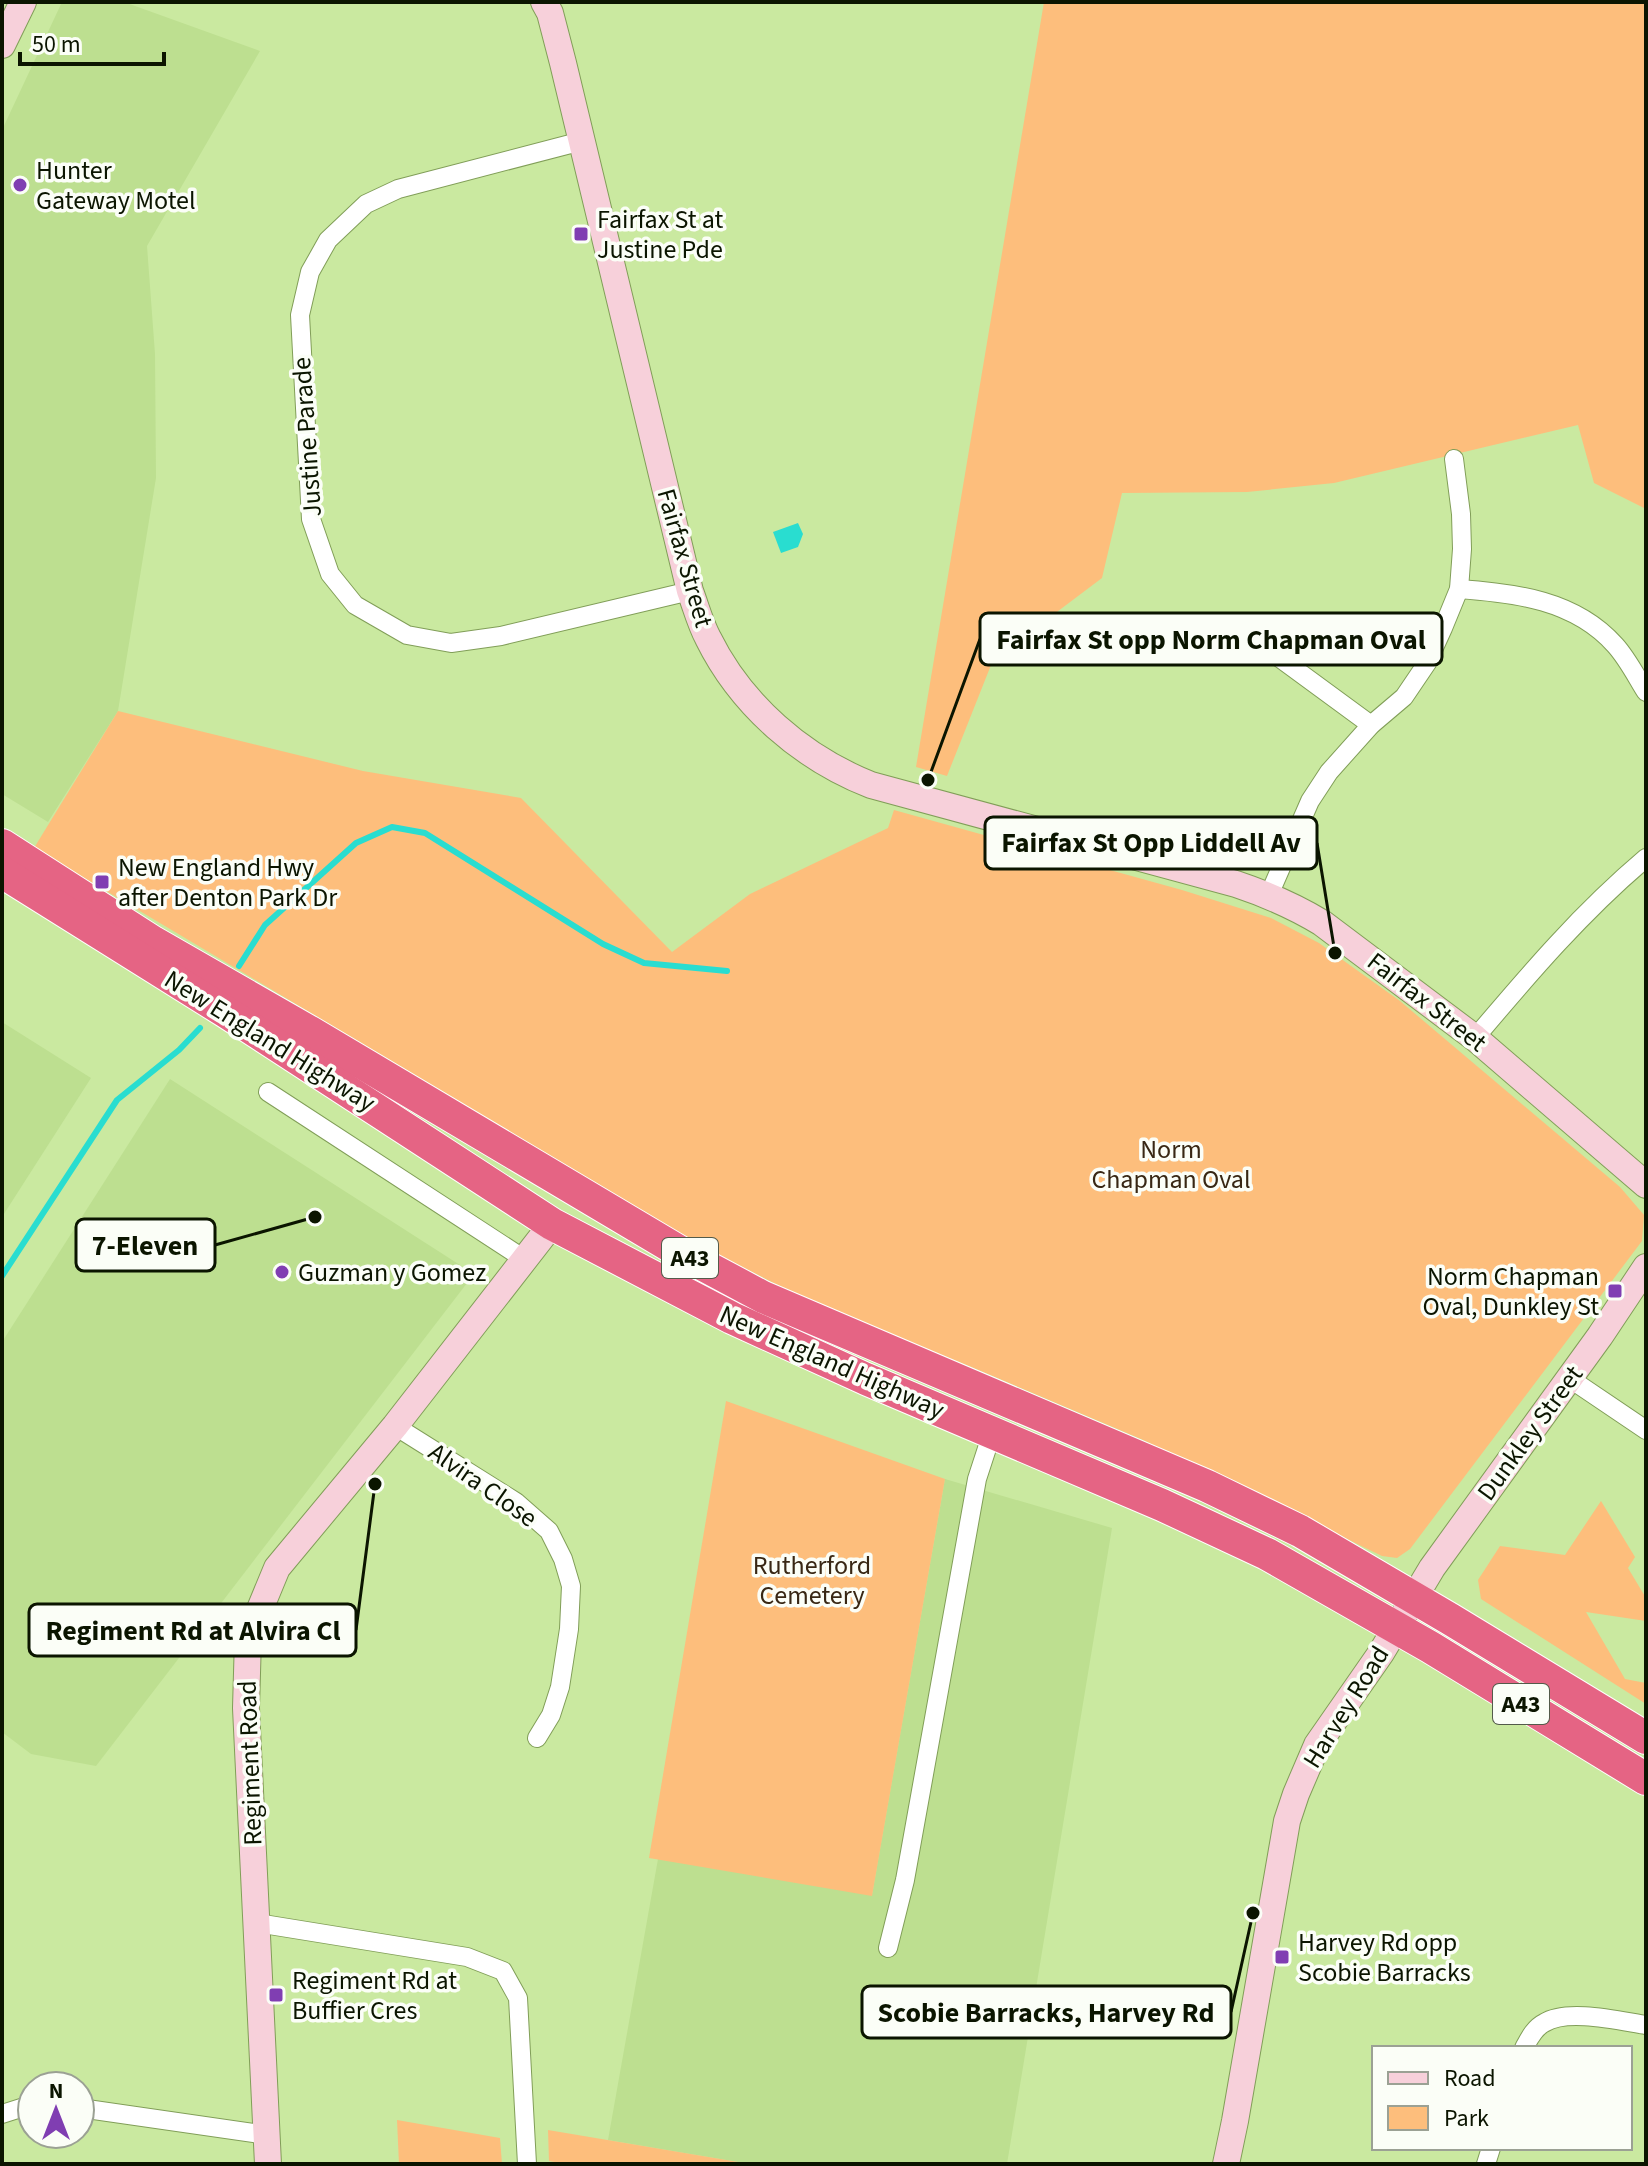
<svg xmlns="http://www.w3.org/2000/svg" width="1648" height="2166" font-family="'Source Sans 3',sans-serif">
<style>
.built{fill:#bddf90}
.green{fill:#fdbe7c}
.water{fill:#29ddd0}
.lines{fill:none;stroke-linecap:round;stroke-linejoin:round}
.stream{stroke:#29ddd0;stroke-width:6}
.street-casing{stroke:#819e58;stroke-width:20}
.secondary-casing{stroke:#819e58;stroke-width:28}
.highway-casing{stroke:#fff;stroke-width:34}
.street{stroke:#fff;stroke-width:18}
.secondary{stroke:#f7d0da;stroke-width:26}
.highway{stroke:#e56484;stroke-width:32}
.poi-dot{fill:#803eb2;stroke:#fbfef7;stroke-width:3}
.labels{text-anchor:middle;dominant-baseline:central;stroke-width:7;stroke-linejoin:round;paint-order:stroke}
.shield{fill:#fbfef7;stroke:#535b4a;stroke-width:2}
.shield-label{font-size:24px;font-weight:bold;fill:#0b1500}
.poi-label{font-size:26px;fill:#0b1500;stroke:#fbfef7;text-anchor:start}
.street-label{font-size:26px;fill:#0b1500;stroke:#fbfef7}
.park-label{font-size:26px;fill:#382714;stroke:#fbfef7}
.leader{fill:none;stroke:#0b1500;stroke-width:3}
.callout-dot{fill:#0b1500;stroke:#fbfef7;stroke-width:3}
.callout{fill:#fbfef7;stroke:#0b1500;stroke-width:3}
.callout-label{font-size:28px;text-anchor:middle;font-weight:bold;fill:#0b1500}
</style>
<rect width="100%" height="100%" fill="#cae9a0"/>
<!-- built -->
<g class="built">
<polygon points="62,2 124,2 260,51 147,246 155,354 156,478 118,711 48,822 2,794 2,130"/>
<polygon points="2,1022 91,1078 2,1217"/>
<polygon points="170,1079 474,1274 96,1766 31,1754 2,1732 2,1342"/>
<polygon points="945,1479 1112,1528 1007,2164 750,2164 608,2140 658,1859 872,1895"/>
</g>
<!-- green -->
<g class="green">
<polygon points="1044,2 1646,2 1646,509 1594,483 1578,425 1334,483 1247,492 1122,493 1102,578 993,660 947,776 916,767"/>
<polygon points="118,711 363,771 521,798 672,952 750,894 888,828 894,810 1182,890 1271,918 1319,943 1400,1001 1620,1187 1644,1215 1642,1241 1410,1549 1397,1558 1382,1556 1141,1439 969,1366 815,1304 707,1249 34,848"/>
<polygon points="726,1401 945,1479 872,1896 649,1858"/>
<polygon points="1601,1501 1635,1557 1628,1568 1646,1598 1646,1621 1586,1612 1625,1679 1646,1683 1646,1704 1481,1599 1478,1580 1500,1546 1565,1555"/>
<polygon points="397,2120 500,2138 502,2164 399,2164"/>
<polygon points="548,2130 750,2164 565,2164 549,2161"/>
</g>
<!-- water -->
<polygon class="water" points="798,523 803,534 798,547 781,553 773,532"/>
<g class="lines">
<!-- stream -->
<g class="stream">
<polyline points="239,966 265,925 356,843 392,827 425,833 603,944 644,963 727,971"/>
<polyline points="2,1276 117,1100 179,1050 200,1028"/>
</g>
<!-- street casing -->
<g class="street-casing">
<g id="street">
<polyline points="582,141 398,189 366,204 328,240 310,272 300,315 311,519 330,574 355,605 407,635 451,643 501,636 690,591"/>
<path d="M1459,589C1515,593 1575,600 1615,645C1627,658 1636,676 1646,692"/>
<polyline points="1222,624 1262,645 1371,725"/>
<polyline points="1269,895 1310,801 1329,772 1371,725 1404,697 1427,663 1443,628 1459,589 1462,549 1461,514 1454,459"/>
<path d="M1475,1038C1529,974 1582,912 1646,858"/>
<polyline points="268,1092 524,1259"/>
<polyline points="1569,1378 1646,1430"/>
<polyline points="395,1426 516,1502 549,1531 563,1559 571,1586 569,1629 560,1687 551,1715 537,1738"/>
<polyline points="257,1923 467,1957 503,1971 518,1998 527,2164"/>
<polyline points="888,1948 905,1880 977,1479 992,1433"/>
<path d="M1524,2048C1529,2039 1534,2028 1544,2023C1567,2008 1620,2021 1646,2025"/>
<polyline points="80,2108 267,2135"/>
<polyline points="2,2114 24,2107 32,2107"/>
<polyline points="1486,2164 1491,2148"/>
</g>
</g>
<!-- secondary casing -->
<g class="secondary-casing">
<g id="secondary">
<path d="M544,2L550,13L563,63L690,591C696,607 700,623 708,638C741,705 802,758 871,785L1236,884C1266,894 1294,906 1322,923L1475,1038L1646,1185"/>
<polyline points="2,45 23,2"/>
<polyline points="268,2164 246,1708 248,1638 277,1568 395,1426 552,1224"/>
<polyline points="1226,2164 1235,2121 1287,1821 1296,1794 1317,1745 1381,1653 1432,1568 1600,1336 1646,1267"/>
</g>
</g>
<!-- highway casing -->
<g class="highway-casing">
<g id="highway">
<polyline points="2,845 153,942 310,1032 692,1259 763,1297 1207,1486 1300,1531 1450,1619 1646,1738"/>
<polyline points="2,872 226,1012 552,1224 732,1318 866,1379 1162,1505 1267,1554 1430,1647 1646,1779"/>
</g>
</g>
<!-- street -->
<use href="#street" class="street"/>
<!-- secondary -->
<use href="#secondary" class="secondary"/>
<!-- highway -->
<use href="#highway" class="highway"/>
</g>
<!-- markers -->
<g class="poi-dot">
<circle cx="20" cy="185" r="8"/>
<rect x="573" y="226" width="16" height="16" rx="4"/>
<rect x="94" y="874" width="16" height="16" rx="4"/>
<circle cx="282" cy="1272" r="8"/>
<rect x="1607" y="1283" width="16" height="16" rx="4"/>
<rect x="1274" y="1949" width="16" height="16" rx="4"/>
<rect x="268" y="1987" width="16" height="16" rx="4"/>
</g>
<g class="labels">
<!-- shield labels -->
<g class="shield">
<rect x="662" y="1238" width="56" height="40" rx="6"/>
<rect x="1493" y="1684" width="56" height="40" rx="6"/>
</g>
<g class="shield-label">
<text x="690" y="1258">A43</text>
<text x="1521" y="1704">A43</text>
</g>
<!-- poi labels -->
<g class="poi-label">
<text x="36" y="170">Hunter<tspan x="36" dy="30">Gateway Motel</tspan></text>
<text x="597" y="219">Fairfax St at<tspan x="597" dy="30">Justine Pde</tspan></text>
<text x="118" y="867">New England Hwy<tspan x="118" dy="30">after Denton Park Dr</tspan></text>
<text x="298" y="1272">Guzman y Gomez</text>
<text x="1599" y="1276" text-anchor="end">Norm Chapman<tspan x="1599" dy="30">Oval, Dunkley St</tspan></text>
<text x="1298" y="1942">Harvey Rd opp<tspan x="1298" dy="30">Scobie Barracks</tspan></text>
<text x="292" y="1980">Regiment Rd at<tspan x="292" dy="30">Buffier Cres</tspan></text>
</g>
<!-- street labels -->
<g class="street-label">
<text transform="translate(307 437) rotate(-94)">Justine Parade</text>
<text transform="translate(685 558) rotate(74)">Fairfax Street</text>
<text transform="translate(1427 1002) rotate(38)">Fairfax Street</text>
<text transform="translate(270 1041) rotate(32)">New England Highway</text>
<text transform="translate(832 1362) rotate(24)">New England Highway</text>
<text transform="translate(1530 1433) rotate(-54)">Dunkley Street</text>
<text transform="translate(483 1485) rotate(35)">Alvira Close</text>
<text transform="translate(1346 1707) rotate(-58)">Harvey Road</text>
<text transform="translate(250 1763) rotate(-92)">Regiment Road</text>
</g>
<!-- park labels -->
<g class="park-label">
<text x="1171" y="1149">Norm<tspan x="1171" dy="30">Chapman Oval</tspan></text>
<text x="812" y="1565">Rutherford<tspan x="812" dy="30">Cemetery</tspan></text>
</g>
</g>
<!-- callouts -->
<path class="leader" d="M928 780L980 639M1335 953L1317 843M315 1217L215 1245M375 1484L356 1630M1253 1913L1231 2012"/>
<g class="callout-dot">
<circle cx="928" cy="780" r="8"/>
<circle cx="1335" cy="953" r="8"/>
<circle cx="315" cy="1217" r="8"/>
<circle cx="375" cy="1484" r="8"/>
<circle cx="1253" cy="1913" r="8"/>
</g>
<g class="callout">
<rect x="980" y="613" width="462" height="52" rx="8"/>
<rect x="985" y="817" width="332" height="52" rx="8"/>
<rect x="76" y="1219" width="139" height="52" rx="8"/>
<rect x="29" y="1604" width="327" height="52" rx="8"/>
<rect x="862" y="1986" width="369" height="52" rx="8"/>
</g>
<g class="callout-label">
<text x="1211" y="649">Fairfax St opp Norm Chapman Oval</text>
<text x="1151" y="852">Fairfax St Opp Liddell Av</text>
<text x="145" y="1255">7-Eleven</text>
<text x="193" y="1640">Regiment Rd at Alvira Cl</text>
<text x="1046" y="2022">Scobie Barracks, Harvey Rd</text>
</g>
<!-- border -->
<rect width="1648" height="2166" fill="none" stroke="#0b1500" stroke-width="8"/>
<!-- legend -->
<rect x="1372" y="2046" width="260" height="104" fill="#fbfef7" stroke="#9ba194" stroke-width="2"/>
<rect x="1388" y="2072" width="40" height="12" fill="#f7d0da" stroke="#9ba194" stroke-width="2"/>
<text x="1444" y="2086" font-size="24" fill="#0b1500">Road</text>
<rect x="1388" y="2106" width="40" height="24" fill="#fdbe7c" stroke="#9ba194" stroke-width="2"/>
<text x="1444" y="2126" font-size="24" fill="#0b1500">Park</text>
<!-- north arrow -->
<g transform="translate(56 2110)"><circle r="38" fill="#fbfef7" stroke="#9ba194" stroke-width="2"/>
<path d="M0-6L14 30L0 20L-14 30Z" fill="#803eb2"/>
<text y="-12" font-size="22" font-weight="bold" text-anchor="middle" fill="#0b1500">N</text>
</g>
<!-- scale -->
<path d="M20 52v12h144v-12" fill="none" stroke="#0b1500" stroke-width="4"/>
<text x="32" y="52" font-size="24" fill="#0b1500" stroke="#fbfef7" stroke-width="6" paint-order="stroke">50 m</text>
</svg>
